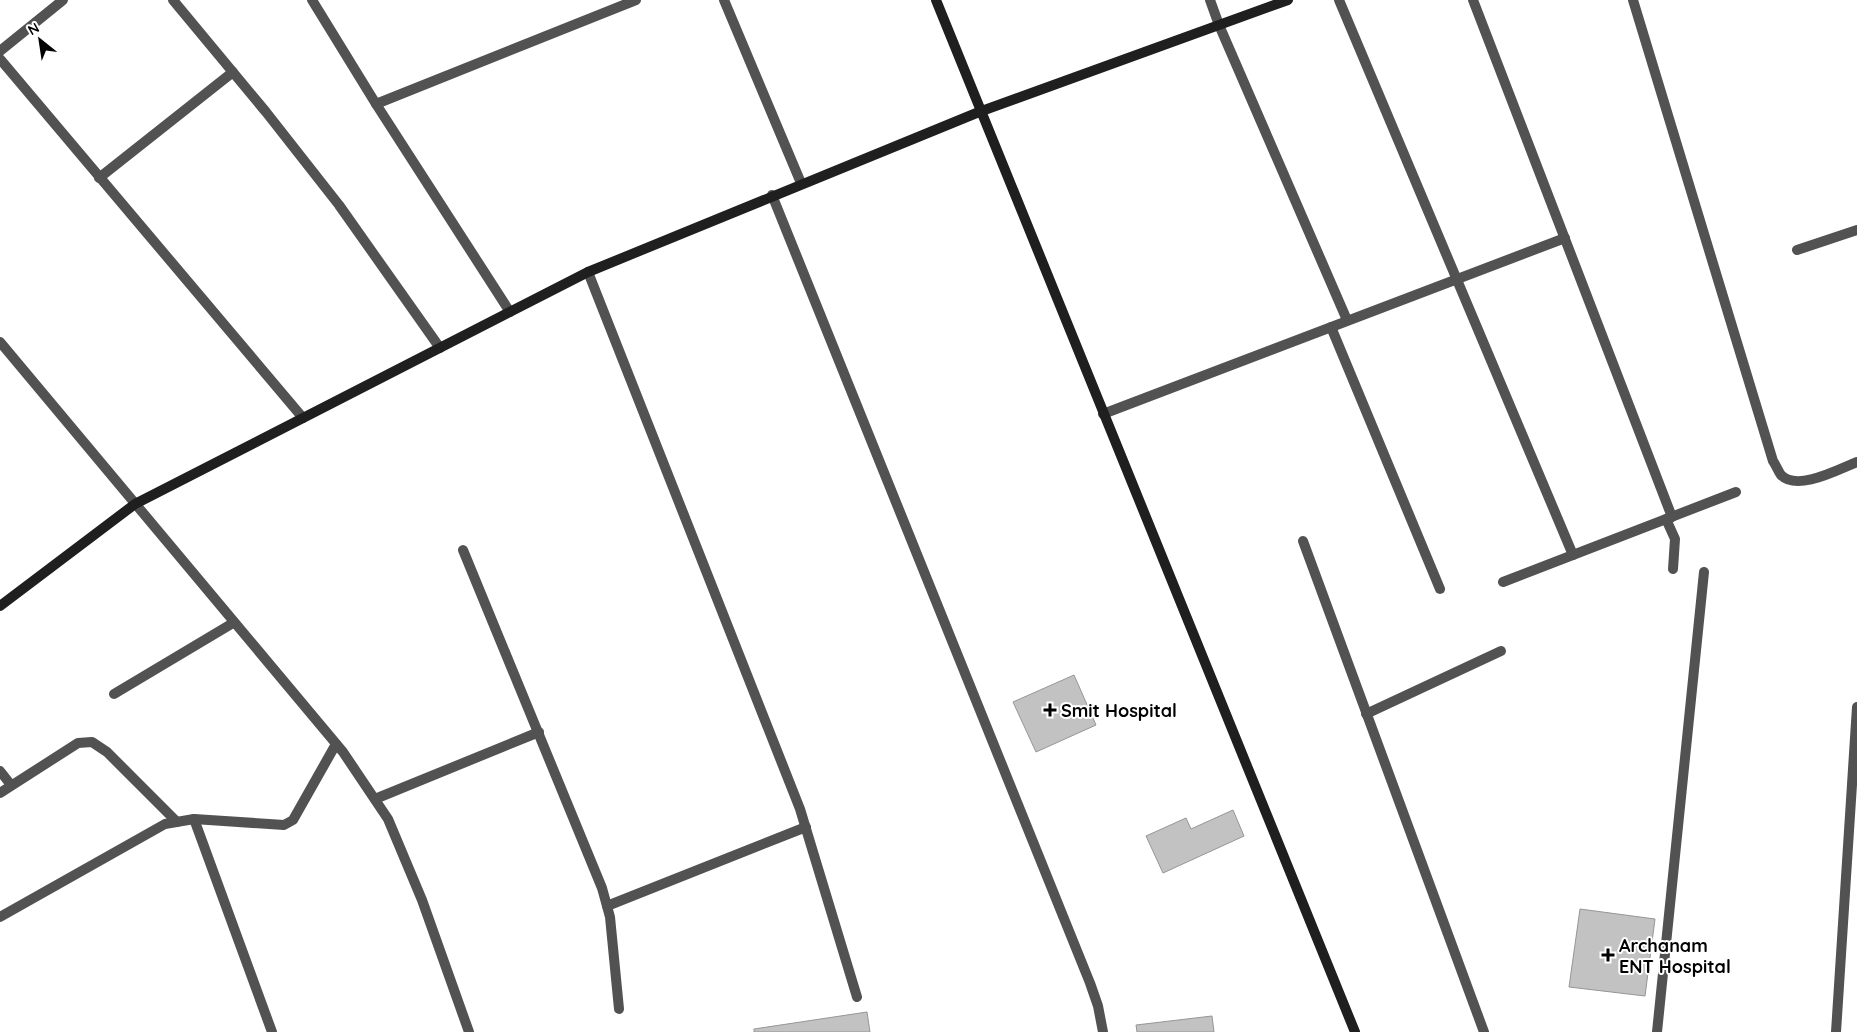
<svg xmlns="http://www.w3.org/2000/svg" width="1857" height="1032" font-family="Quicksand,sans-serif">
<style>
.building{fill:#c2c2c2;stroke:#969696}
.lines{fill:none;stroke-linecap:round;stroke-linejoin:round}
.lane{stroke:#525252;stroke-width:10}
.street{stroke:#525252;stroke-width:10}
.secondary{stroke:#1f1f1f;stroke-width:10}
.poi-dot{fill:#000;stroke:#fff;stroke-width:2}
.labels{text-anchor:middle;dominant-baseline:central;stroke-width:4;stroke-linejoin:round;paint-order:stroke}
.poi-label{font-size:18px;font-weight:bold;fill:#000;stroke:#fff;text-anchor:start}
</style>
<rect width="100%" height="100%" fill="#fff"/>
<!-- building -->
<g class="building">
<polygon points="1074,675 1096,725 1036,752 1013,702"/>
<polygon points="1233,810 1244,836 1163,873 1146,836 1186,818 1191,829"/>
<polygon points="1580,909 1655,919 1645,996 1569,987"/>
<polygon points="867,1012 870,1032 754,1032 754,1029"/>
<polygon points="1212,1016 1214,1032 1137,1032 1136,1025"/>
</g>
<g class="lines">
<!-- lane -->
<polyline class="lane" points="194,819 272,1032"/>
<!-- street -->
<g class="street">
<polyline points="173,0 266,112 339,205 440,348"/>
<polyline points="312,0 376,104 510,312"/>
<polyline points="724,0 801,183"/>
<polyline points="1210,0 1219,25 1347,320"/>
<polyline points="1339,0 1573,555"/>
<polyline points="1473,0 1672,517"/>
<path d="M1633,0L1773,461C1776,465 1778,471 1781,475C1797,492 1839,469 1857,462"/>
<polyline points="0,51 63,0"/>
<polyline points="0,59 303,418"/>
<polyline points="376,104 636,0"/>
<polyline points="99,178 233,72"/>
<polyline points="772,195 1090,983 1098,1006 1103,1032"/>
<polyline points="1797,250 1857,230"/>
<polyline points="588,272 800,809 857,997"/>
<polyline points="1331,327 1440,589"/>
<polyline points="0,342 343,752 388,819 422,900 469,1032"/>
<polyline points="1103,414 1565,238"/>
<polyline points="1666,519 1675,539 1673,569"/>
<polyline points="1303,541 1484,1032"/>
<polyline points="463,550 602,888 610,917 619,1009"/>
<polyline points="1503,582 1736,492"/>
<polyline points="114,694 233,623"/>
<polyline points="1366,714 1501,651"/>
<polyline points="0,771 11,785"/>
<polyline points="0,793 78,743 92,742 107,752 177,822"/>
<polyline points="375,799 539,732"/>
<polyline points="607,906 806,827"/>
<polyline points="0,917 165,824 194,819 284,825 293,820 336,744"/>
<polyline points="1657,1032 1704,572"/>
<polyline points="1836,1032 1857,707"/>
</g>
<!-- secondary -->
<g class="secondary">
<polyline points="936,0 1355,1032"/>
<polyline points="0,606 135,504 588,272 979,112 1288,0"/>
</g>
</g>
<!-- markers -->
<g class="poi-dot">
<path d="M1047.5 702.5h5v5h5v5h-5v5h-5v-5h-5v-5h5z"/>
<path d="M1605.5 947.5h5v5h5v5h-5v5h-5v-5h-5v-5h5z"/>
</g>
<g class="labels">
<!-- poi labels -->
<g class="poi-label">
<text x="1061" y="710">Smit Hospital</text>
<text x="1619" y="945">Archanam<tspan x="1619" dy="21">ENT Hospital</tspan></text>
</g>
</g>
<!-- north arrow -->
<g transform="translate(40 40) rotate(330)" stroke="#ffffff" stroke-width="4" paint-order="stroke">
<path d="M0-4L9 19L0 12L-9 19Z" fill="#000000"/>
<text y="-8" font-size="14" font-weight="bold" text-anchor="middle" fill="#000000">N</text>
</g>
</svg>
